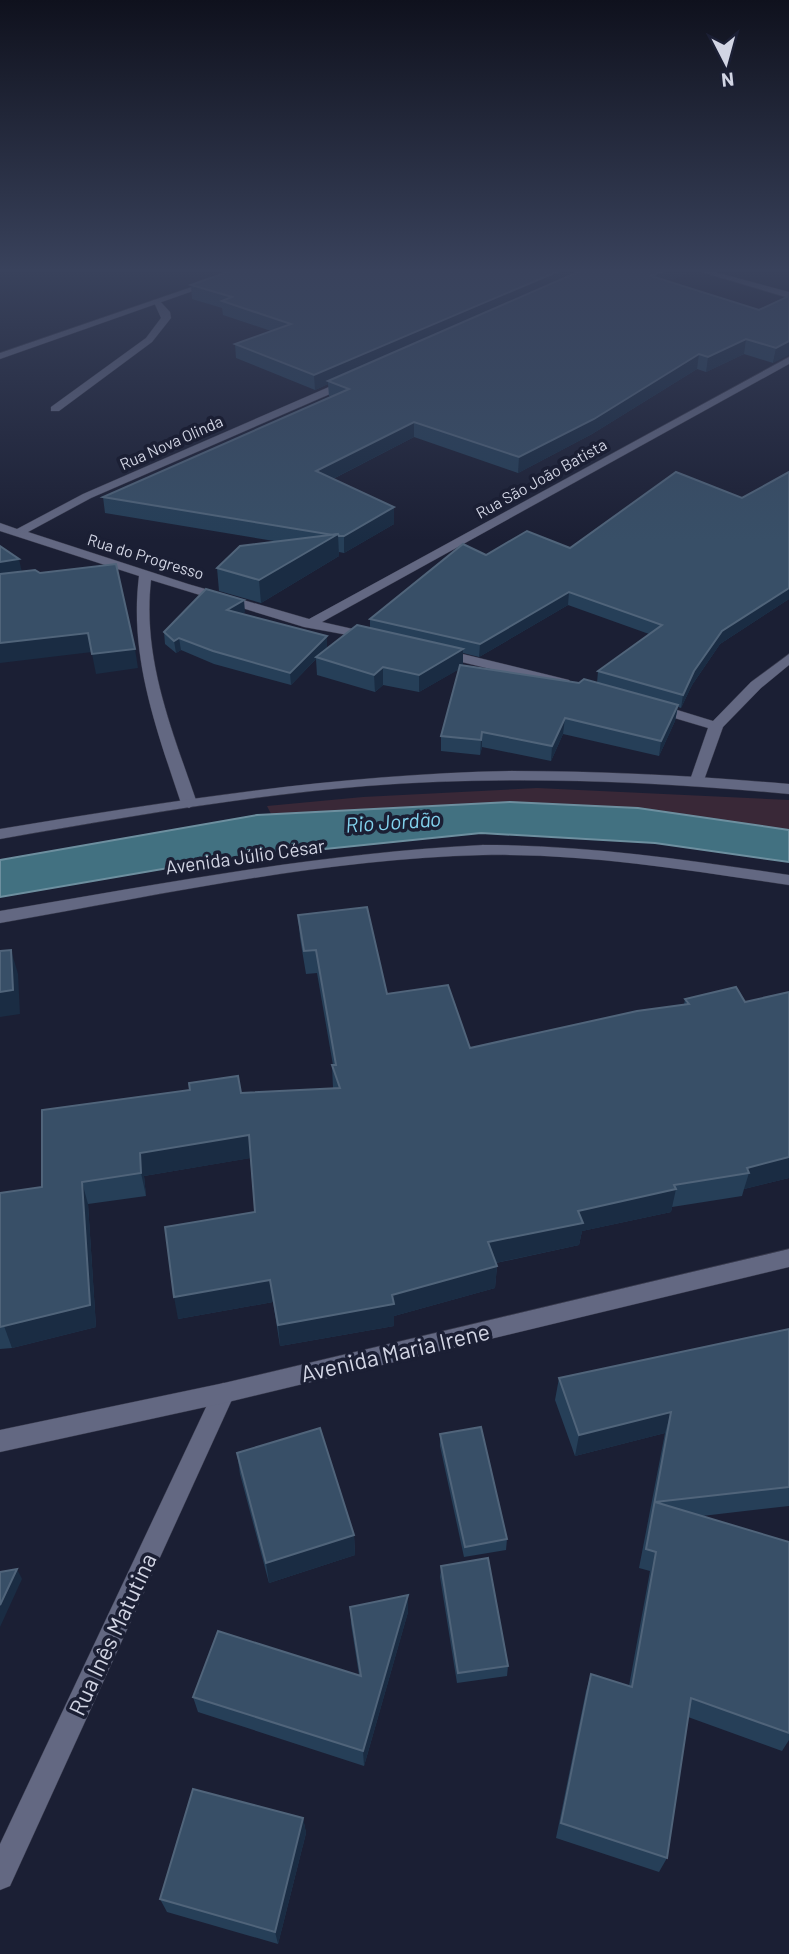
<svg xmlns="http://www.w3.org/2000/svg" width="789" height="1954" font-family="Barlow,sans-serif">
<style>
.green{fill:#392837}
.water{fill:#427181;stroke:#6d8f9f;stroke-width:2}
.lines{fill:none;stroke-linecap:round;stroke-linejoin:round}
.street-casing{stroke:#37394b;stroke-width:1}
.secondary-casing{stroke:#37394b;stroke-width:1}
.street{fill:#636882;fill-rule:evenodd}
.secondary{fill:#636882;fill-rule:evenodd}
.wall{fill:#263f58;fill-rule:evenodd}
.shaded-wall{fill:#1a2c43}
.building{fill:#384f67;stroke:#50647a;stroke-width:2}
.labels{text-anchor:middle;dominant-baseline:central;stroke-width:7;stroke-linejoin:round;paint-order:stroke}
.far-street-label{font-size:16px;fill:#d2d5e4;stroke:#1b1f34}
.street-label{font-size:19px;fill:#d2d5e4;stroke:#1b1f34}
.water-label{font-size:21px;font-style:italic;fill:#82d2ed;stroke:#1b1f34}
.near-street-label{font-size:23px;fill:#d2d5e4;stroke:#1b1f34}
</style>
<rect width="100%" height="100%" fill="#1b1f34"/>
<!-- green -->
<polygon class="green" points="537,788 789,800 789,830 638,808 271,814 267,806 363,797"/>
<!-- water -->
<polygon class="water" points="510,802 638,808 789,830 789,862 655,843 481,833 209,861 0,897 0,860 257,815"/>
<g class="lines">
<!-- street casing -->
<g class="street-casing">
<g id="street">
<polygon points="153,300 159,300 170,312 171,318 152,342 59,411 51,411 51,407 146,338 161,318"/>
<path d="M789,357V364L322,622L375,634V640L304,627L151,580C142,659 172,730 197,803L189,808L181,803C156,728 129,656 139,576L0,531V523L17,529L83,494L345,380H353V384L91,498L28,532L188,584L309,619Z"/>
<polygon points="442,649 569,680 571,683 564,687 437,656 435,653"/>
<polygon points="789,654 789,665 761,688 723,727 704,780 697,785 692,783 690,780 708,728 651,711 651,705 661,705 713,721 751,682"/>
<polygon points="224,1383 232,1386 235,1393 10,1886 0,1890 0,1844 216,1386"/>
</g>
</g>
<!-- secondary casing -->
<g class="secondary-casing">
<g id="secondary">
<polygon points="247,268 258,268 0,359 0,353"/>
<polygon points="688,268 700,268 789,292 789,298"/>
<path d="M512,771C605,771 697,776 789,784V794C648,781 507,775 366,786C243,796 122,818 0,839V829C170,801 339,774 512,771Z"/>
<path d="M483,845C586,845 687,860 789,875V885C688,870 586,853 483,855C321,859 160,895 0,923V911C161,884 320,853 483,845Z"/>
<polygon points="789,1249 789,1267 224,1403 0,1452 0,1430 224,1383"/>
</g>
</g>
<!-- street -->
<use href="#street" class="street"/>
<!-- secondary -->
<use href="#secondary" class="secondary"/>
</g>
<!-- wall -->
<g class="wall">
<polygon points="238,268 687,268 687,273 668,282 759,310 789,296 773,363 744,354 706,372 697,369 592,434 518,473 414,437 333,479 394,507 394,524 344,553 339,552 339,556 261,603 219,591 217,568 274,541 105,513 103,497 332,397 329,396 328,384 315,390 236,358 235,344 271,331 223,315 222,308 192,299 191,285"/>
<path d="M789,472V599L720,644L692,685L681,708L678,707L675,721L659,756L563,734L551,761L482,747L480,755L441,751V736L459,669L419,692L383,685L375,692L317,675L316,659L291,685L214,664L181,650L176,653L165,644L164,632L245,612L242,614L327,648L370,628V619L486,555L570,548L742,498ZM568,605L649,634L598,671L597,683H579L463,665V653L479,657Z"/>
<polygon points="298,915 387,994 470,1048 684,1005 685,999 745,1002 789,992 789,1178 744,1189 742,1196 672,1207 671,1212 582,1231 579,1245 496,1263 497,1266 495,1288 394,1316 394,1326 280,1346 273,1302 178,1319 255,1212 250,1158 144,1176 146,1196 88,1204 96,1327 12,1348 0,1349 0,1193 42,1187 241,1093 333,1088 332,1065 333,1065 317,973 306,974 300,938"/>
<polygon points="789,1329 789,1506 702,1516 789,1542 789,1740 782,1751 688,1717 667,1858 659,1872 556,1838 586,1691 591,1674 629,1686 650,1571 639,1568 665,1433 575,1456 555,1400 559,1378"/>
<polygon points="440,1434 507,1539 506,1550 464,1557 440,1446"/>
<polygon points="237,1453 354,1535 355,1555 269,1583 240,1474"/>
<polygon points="441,1566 508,1666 507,1676 457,1683 440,1577"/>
<polygon points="408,1595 408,1612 364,1766 198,1712 193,1697 359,1675 351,1624 350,1607"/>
<polygon points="303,1818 306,1833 278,1944 167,1912 160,1899"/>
</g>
<!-- shaded-wall -->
<g class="shaded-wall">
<polygon points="566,268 596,268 328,381 328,384 315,390 314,375"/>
<polygon points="671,268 687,268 687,273 649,290 651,276"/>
<polygon points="746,339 744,354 706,372 708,357"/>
<polygon points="789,341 789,355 773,363 776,348"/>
<polygon points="699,354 697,369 592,434 518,473 519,457"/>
<polygon points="414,422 414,437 317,487 316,471"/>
<polygon points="394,507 394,524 344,553 344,536"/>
<polygon points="338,534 339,556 261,603 259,580"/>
<polygon points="19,559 23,577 0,581 0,562"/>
<polygon points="789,588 789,599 720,644 692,685 681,708 683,695 694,671 722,631"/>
<polygon points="569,592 568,605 479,657 480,644"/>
<polygon points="244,600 245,612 228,622 227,610"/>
<polygon points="88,633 92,652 0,663 0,643"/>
<polygon points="327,636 327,648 316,657 316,659 291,685 290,673"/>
<polygon points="179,638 181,650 176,653 174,641"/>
<polygon points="135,649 138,668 96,674 92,654"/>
<polygon points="463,649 463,667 419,692 419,675"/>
<polygon points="383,667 383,685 375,692 374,675"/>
<polygon points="678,705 675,721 659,756 661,741"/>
<polygon points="565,718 563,734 551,761 552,746"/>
<polygon points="482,732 482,747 480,755 481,740"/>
<polygon points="11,950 18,974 20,1014 0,1017 0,992"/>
<polygon points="249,1135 251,1158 144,1176 146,1196 141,1173 140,1153"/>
<polygon points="789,1157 789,1178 744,1189 749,1173 747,1168"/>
<polygon points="82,1182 88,1204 96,1327 12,1348 4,1326"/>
<polygon points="676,1189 671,1212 582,1231 579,1245 486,1265 488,1242 578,1211"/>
<polygon points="497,1266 495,1288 394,1316 394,1326 280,1346 278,1325"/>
<polygon points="270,1280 273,1302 178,1319 174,1297"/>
<polygon points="671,1412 665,1433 575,1456 579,1435"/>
<polygon points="354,1535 355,1555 269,1583 266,1563"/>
<polygon points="17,1569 22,1579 0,1627 0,1605"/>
<polygon points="408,1595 408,1612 364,1766 363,1751"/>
<polygon points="303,1818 306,1833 278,1944 275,1932"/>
</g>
<!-- building -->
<g class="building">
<polygon points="238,268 566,268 314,375 235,344 291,324 222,301 232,297 191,285"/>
<polygon points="587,268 671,268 651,276 759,310 789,296 789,341 776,348 746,339 708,357 699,354 594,419 519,457 414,422 316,471 394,507 344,536 339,536 338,534 333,535 103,497 349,389 328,381"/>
<polygon points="676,472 742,498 789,472 789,588 722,631 694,671 683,695 598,671 662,625 569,592 480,644 370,619 463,544 486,555 527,531 570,548"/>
<polygon points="338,534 259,580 217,568 240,546"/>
<polygon points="0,546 19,559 0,562"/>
<polygon points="116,564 135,649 92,654 88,633 0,643 0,574 35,570 40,573"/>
<polygon points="206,589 244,600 227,610 327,636 290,673 213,651 179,638 174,641 164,632"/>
<polygon points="357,625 463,649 419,675 383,667 374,675 316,657"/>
<polygon points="460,665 579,683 584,679 678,705 661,741 565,718 552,746 482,732 481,740 441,736"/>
<polygon points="367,907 387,994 448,985 470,1048 637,1011 689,1004 685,999 736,987 745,1002 789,992 789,1157 747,1168 749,1173 674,1185 676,1189 578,1211 583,1223 488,1242 497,1266 392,1295 394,1304 278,1325 270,1280 174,1297 165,1227 255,1212 249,1135 140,1153 141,1173 82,1182 90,1305 0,1327 0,1193 42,1187 42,1110 190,1090 189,1083 238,1076 241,1093 340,1088 332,1065 336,1065 316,950 304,951 298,915"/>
<polygon points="11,950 13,990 0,992 0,951"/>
<polygon points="789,1329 789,1487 655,1502 789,1542 789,1733 691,1698 667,1858 561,1823 591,1674 632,1687 656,1552 646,1549 671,1412 579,1435 559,1378"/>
<polygon points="481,1427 507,1539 465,1547 440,1434"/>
<polygon points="320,1428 354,1535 266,1563 237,1453"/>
<polygon points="488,1558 508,1666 458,1673 441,1566"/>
<polygon points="17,1569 0,1605 0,1572"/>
<polygon points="408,1595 363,1751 193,1697 218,1631 361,1676 350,1607"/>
<polygon points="193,1789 303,1818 275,1932 160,1899"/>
</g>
<!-- sky -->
<linearGradient id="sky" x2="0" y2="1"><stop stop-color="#0f111d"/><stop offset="0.5" stop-color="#39425c"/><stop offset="1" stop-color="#39425c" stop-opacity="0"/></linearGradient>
<rect width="789" height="541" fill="url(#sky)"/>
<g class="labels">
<!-- far-street labels -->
<g class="far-street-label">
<text transform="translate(171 442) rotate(-24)">Rua Nova Olinda</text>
<text transform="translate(541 478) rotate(-29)">Rua São João Batista</text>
<text transform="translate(146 556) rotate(17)">Rua do Progresso</text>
</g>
<!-- street labels -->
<g class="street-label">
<text transform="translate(245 856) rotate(-8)">Avenida Júlio César</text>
</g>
<!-- water labels -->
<g class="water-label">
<text transform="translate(393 821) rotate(-4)">Rio Jordão</text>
</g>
<!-- near-street labels -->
<g class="near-street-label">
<text transform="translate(395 1352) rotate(-13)">Avenida Maria Irene</text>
<text transform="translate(112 1634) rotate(-65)">Rua Inês Matutina</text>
</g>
</g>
<!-- north arrow -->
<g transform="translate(726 63) rotate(174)" stroke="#1b1f34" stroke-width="5" paint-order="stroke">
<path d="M0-5L12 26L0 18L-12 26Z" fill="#d2d5e4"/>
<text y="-10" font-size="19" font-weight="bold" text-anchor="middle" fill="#d2d5e4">N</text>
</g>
</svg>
